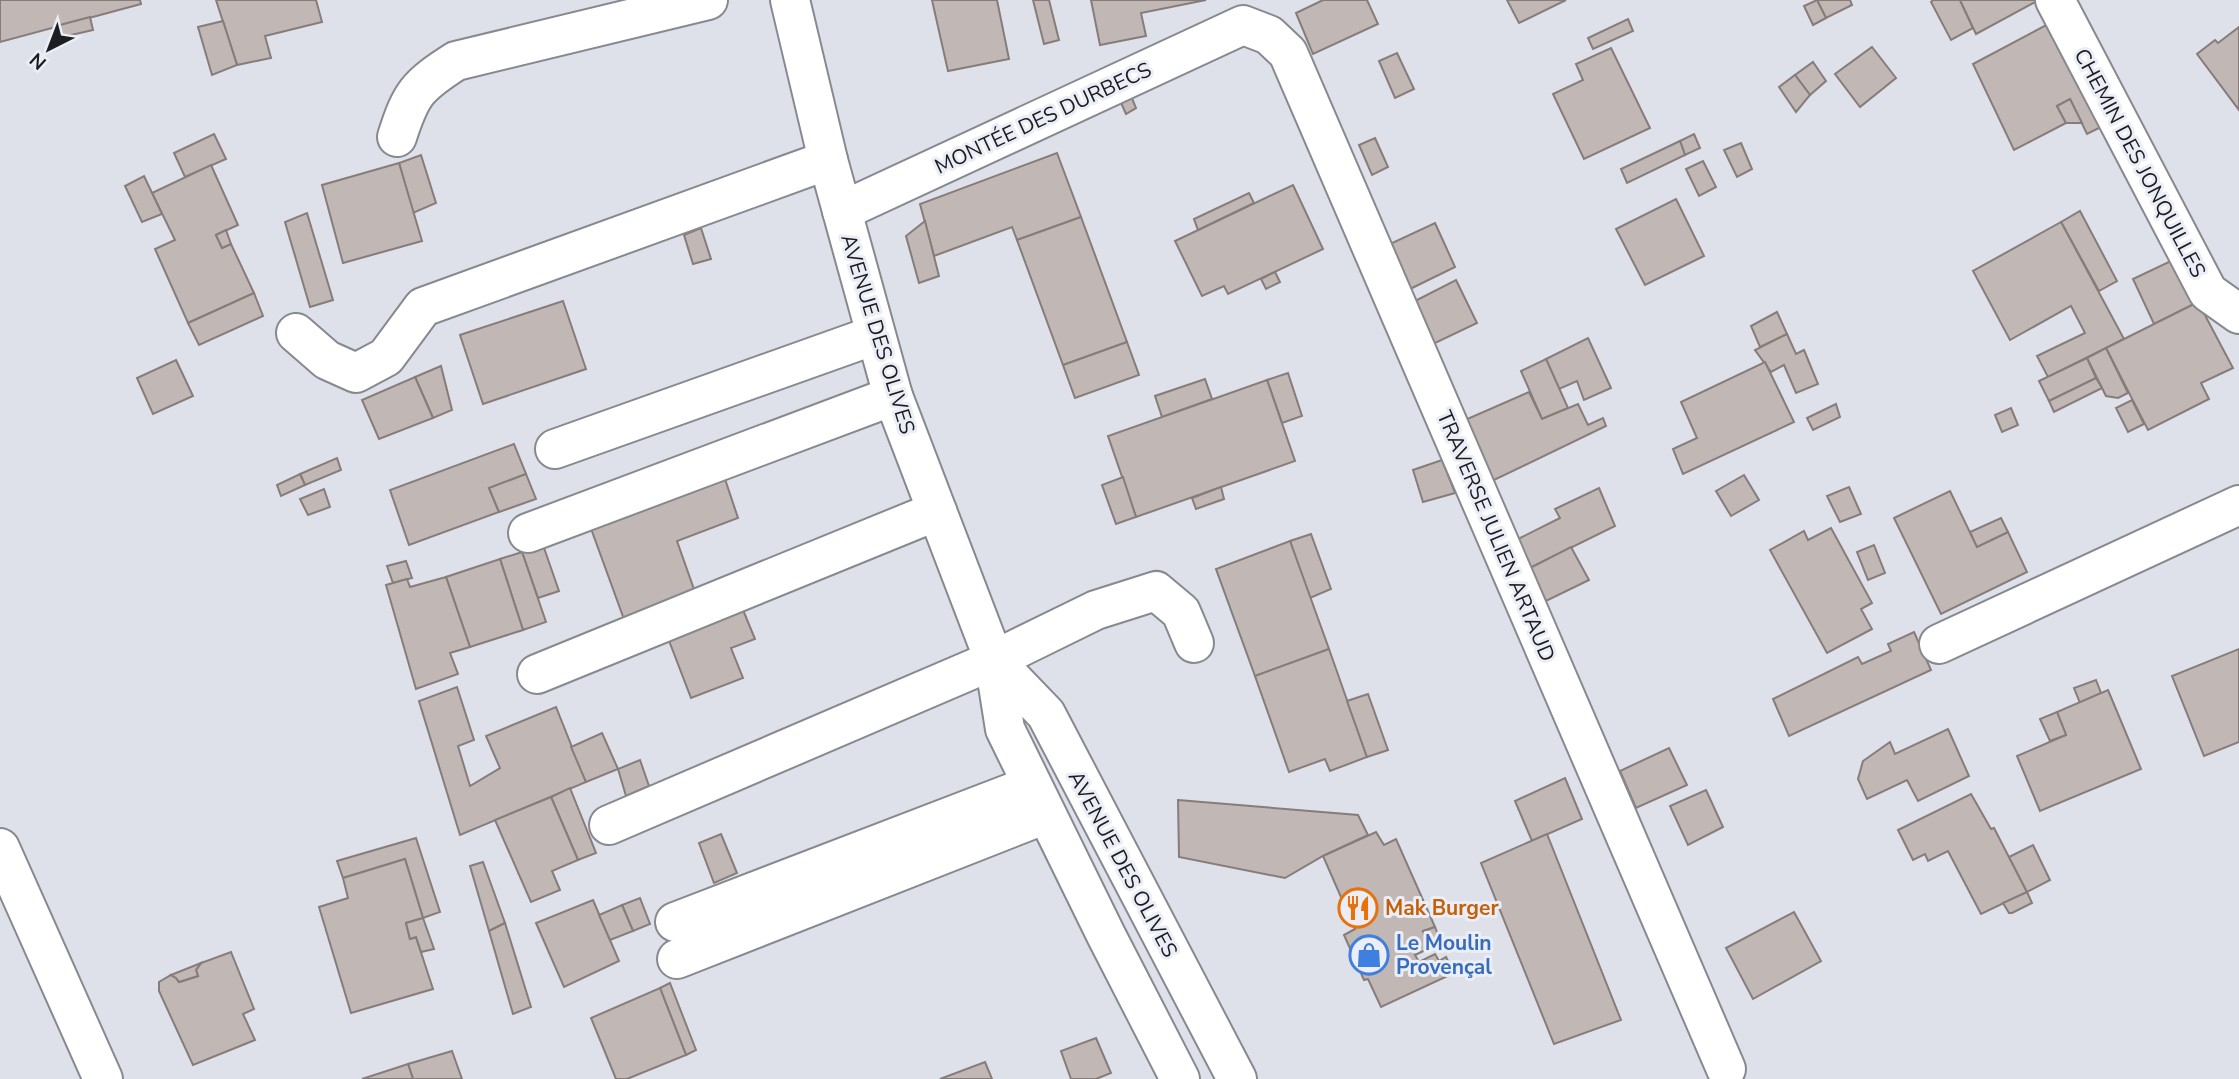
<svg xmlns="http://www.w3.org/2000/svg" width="2239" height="1079" font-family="'Nunito Sans',sans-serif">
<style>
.building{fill:#c1b7b5;stroke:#867d7b;stroke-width:2}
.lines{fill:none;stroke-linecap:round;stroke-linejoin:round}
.minor-casing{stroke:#868990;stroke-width:42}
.major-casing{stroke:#868990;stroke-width:42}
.minor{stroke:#fff;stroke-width:38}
.major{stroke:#fff;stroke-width:38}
.labels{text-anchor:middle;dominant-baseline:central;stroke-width:6;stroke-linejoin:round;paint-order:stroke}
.street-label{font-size:21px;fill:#1c1d20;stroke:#ebeef6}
.food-label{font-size:21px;font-weight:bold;fill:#c56008;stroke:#ebeef6;text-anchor:start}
.shop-label{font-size:21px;font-weight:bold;fill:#366cbe;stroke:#ebeef6;text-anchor:start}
</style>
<rect width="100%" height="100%" fill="#dee1e9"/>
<!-- building -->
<g class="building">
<polygon points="0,0 140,0 141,4 0,42"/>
<polygon points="216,0 316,0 322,22 265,36 271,58 237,65"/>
<polygon points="932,0 997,0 1009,59 948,71"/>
<polygon points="1033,0 1049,0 1059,40 1044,44"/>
<polygon points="1091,0 1206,0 1141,13 1146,36 1100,45"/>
<polygon points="1323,0 1367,0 1378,24 1313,54 1296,13"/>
<polygon points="1507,0 1566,0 1519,23"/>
<polygon points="1817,0 1850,0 1852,5 1826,18"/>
<polygon points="1817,0 1826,18 1813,25 1804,6"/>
<polygon points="1933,0 1960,0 1973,28 1951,40 1931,2"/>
<polygon points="1960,0 2039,0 1976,34"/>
<polygon points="90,17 93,30 58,38 56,26"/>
<polygon points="1628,19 1633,31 1593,49 1588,38"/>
<polygon points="223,21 237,65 212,75 198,27"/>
<polygon points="2052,22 2101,127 2087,134 2070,99 2057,106 2066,123 2014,150 1973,64"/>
<polygon points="2239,27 2239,110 2197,54 2215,40 2218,43"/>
<polygon points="1872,47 1896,78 1860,107 1835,74"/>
<polygon points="1611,48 1650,128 1584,159 1553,94 1583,80 1576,64"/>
<polygon points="1397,53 1414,89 1395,98 1379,61"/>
<polygon points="1813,62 1826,81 1810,95 1795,75"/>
<polygon points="1795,75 1810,95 1796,112 1779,87"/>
<polygon points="1129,91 1136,108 1126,114 1118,96"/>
<polygon points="2070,99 2082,123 2066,123 2057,106"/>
<polygon points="214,134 226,159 185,177 174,153"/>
<polygon points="1694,134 1700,148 1685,155 1680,141"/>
<polygon points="1375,138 1388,167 1372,175 1359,145"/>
<polygon points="1680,141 1685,155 1627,183 1621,169"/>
<polygon points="1741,143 1752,169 1737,177 1724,150"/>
<polygon points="1057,153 1081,217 1017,240 1012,227 934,256 920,204"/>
<polygon points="421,155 436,203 413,213 399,163"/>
<polygon points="1703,161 1716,187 1699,196 1686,169"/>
<polygon points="399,163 422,241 343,263 322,185"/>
<polygon points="211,165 238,225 216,235 222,248 231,244 254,293 188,323 155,249 175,240 152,193"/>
<polygon points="144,176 162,214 142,222 125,186"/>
<polygon points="1293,185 1323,249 1228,294 1224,286 1202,296 1175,241"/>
<polygon points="1249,193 1254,203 1198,230 1194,219"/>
<polygon points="1676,199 1704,256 1645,285 1616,229"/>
<polygon points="2080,211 2117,281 2099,291 2061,222"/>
<polygon points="307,213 333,300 310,307 285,222"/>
<polygon points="1081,217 1127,342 1063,365 1017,240"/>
<polygon points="925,221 939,276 919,283 906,236"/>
<polygon points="2061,222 2124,339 2048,377 2037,356 2085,333 2071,306 2010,340 1973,271"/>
<polygon points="1435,223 1455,267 1408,290 1390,244"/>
<polygon points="701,228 711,259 693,264 684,235"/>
<polygon points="226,230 231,244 222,248 216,235"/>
<polygon points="2175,259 2198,302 2154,324 2133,279"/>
<polygon points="1275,272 1280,282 1266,289 1261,279"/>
<polygon points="1456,280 1477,323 1431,345 1413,302"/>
<polygon points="254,293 263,316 199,345 188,323"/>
<polygon points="563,301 586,369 483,404 460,335"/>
<polygon points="2198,302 2233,368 2201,383 2209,399 2148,430 2106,348"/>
<polygon points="1777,312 1787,334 1760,347 1751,326"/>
<polygon points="1787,334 1796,354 1804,350 1818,384 1796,393 1784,365 1771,372 1755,350"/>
<polygon points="1588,338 1611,388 1584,400 1577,381 1559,389 1546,359"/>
<polygon points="1127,342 1139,375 1075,398 1063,365"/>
<polygon points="2106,348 2128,393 2118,398 2106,396 2087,358"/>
<polygon points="2087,358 2096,378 2049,401 2039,381"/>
<polygon points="1546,359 1568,408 1542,419 1521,371"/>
<polygon points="176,360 193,396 153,414 137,378"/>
<polygon points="1765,362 1794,422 1683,474 1673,449 1697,438 1681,402"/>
<polygon points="441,366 452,410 433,418 415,377"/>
<polygon points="1288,373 1302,416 1282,423 1267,380"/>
<polygon points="415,377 433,418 379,439 362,400"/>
<polygon points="2096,378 2102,388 2054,412 2049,401"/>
<polygon points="1205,379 1212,399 1162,417 1155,396"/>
<polygon points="1267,380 1295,461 1136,517 1108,436"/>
<polygon points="1529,392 1542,419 1578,404 1588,425 1603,418 1606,426 1492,481 1465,420"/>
<polygon points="2132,400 2144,424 2128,432 2116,408"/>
<polygon points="1836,404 1840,417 1813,430 1807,418"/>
<polygon points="2011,408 2018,425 2002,432 1995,415"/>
<polygon points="514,444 526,474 489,488 499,512 409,545 390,490"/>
<polygon points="337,458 341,470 305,485 300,474"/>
<polygon points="1442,460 1455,493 1423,502 1413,470"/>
<polygon points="300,474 305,485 281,496 277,485"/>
<polygon points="526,474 536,499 499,512 489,488"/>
<polygon points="1744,475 1759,500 1731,516 1716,491"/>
<polygon points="724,476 738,518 677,541 696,595 625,622 589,523"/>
<polygon points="1123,477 1136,517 1116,524 1102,485"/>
<polygon points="1221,487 1224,499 1196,509 1192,498"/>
<polygon points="1849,487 1861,514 1840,522 1827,496"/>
<polygon points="1599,488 1615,526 1530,568 1518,539 1560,518 1555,509"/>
<polygon points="324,489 330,507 308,515 300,499"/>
<polygon points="1950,491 1977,547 2008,532 2027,572 1941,614 1894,518"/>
<polygon points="2001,518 2008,532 1977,547 1970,532"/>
<polygon points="1831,528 1872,603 1861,609 1872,629 1827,653 1770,550 1804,531 1808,540"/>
<polygon points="1311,534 1331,589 1310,598 1290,541"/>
<polygon points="1290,541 1329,649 1255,676 1216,569"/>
<polygon points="543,545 559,591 538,598 522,552"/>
<polygon points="1874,545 1885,573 1868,580 1857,552"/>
<polygon points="1571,547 1589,580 1546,601 1530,568"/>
<polygon points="522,552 546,622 523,630 500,559"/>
<polygon points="500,559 523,630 470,647 446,577"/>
<polygon points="406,561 412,578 393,583 387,566"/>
<polygon points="446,577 470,647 450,653 458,674 416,689 386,585 407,579 410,587"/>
<polygon points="743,610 755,639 731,648 743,678 691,698 668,638"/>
<polygon points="1914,632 1931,670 1789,736 1773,699 1858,657 1862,664 1891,651 1888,644"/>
<polygon points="1329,649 1367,757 1330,771 1325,759 1289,772 1255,676"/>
<polygon points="2239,649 2239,742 2204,756 2172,676"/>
<polygon points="2096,680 2101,693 2080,703 2074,688"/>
<polygon points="457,687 474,740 458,746 470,786 500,768 486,736 556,707 586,782 460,835 419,701"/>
<polygon points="2108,690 2141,769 2040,811 2017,756 2066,735 2057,712"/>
<polygon points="1368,694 1388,750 1367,757 1347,701"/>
<polygon points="2057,712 2066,735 2050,741 2040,719"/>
<polygon points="1948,729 1969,776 1918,801 1907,780 1867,799 1858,779 1863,761 1890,742 1895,754"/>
<polygon points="602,733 618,769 586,782 571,747"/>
<polygon points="1669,748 1687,785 1636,808 1620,771"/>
<polygon points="640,760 649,786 626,796 618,769"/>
<polygon points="1565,778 1582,819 1532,841 1515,801"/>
<polygon points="570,788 596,853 578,860 551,797"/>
<polygon points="1706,790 1723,827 1688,845 1670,806"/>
<polygon points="1971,794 1991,829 1994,828 2027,892 1981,914 1948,851 1928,861 1925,854 1913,860 1898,830"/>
<polygon points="551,797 578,860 552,871 560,890 531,902 495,820"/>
<polygon points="1178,800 1358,815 1368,835 1323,856 1285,878 1179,857"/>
<polygon points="1376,832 1384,845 1396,839 1435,927 1423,931 1430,948 1415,955 1419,962 1435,954 1439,961 1446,957 1454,973 1381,1007 1368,979 1364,980 1344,935 1355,929 1323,856"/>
<polygon points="721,834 737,873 714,883 699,843"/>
<polygon points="1547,834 1621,1020 1554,1044 1481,863"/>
<polygon points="416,838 440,912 423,918 405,859 343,878 337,861"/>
<polygon points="2033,845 2050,880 2027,892 2009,857"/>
<polygon points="405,859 423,918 406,923 410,939 416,937 433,989 351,1013 319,907 348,898 343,878"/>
<polygon points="483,862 505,923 489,931 470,866"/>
<polygon points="2027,892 2032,903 2012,913 2009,913 2003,903"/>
<polygon points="640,898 650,924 633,931 622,905"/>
<polygon points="593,900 619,961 564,987 536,923"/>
<polygon points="622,905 633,931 610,940 599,915"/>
<polygon points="1794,912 1821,961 1753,999 1726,948"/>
<polygon points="423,918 434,949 421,952 416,937 410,939 406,923"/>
<polygon points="505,923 531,1007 513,1014 489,931"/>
<polygon points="1435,927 1441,942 1430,948 1423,931"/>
<polygon points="231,952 254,1009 243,1014 255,1040 193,1065 159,991 159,982 171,975 176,978 179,982 198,976 196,970 201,963"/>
<polygon points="201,963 196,970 198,976 179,982 176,978 171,975"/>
<polygon points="670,983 696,1050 686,1055 660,988"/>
<polygon points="660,988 686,1055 627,1079 616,1079 591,1018"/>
<polygon points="1096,1038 1111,1073 1096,1079 1071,1079 1061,1051"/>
<polygon points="452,1051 462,1079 413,1079 408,1064"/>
<polygon points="985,1062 992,1079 940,1079"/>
<polygon points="408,1064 413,1079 362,1079"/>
</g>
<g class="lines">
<!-- minor casing -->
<g class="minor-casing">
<g id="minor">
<polyline points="2055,0 2208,292 2239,314"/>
<path d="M397,137C411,93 417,86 456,61L708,0"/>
<polyline points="842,211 1243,25 1269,35 1288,53 1726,1069"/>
<polyline points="296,333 327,360 356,373 386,357 423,307 828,160"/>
<polyline points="555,449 875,335"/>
<polyline points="528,533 893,396"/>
<polyline points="1939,644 2239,505"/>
<polyline points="537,674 937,511"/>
<polyline points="609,825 994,660 1096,610 1156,591 1181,612 1194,643"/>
<polyline points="0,848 103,1079"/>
<polyline points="675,922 1032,785"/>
<polyline points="677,959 1046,814"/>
</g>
</g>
<!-- major casing -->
<g class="major-casing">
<g id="major">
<polyline points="790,0 828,160 893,396 994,660 1005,729 1106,935 1180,1079"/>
<polyline points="994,660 1046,714 1237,1079"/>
</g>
</g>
<!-- minor -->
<use href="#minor" class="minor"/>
<!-- major -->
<use href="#major" class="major"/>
</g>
<!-- icons -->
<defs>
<g id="restaurant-ring" transform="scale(2.0125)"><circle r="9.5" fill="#ebeef6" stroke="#e8710a" stroke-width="1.5"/><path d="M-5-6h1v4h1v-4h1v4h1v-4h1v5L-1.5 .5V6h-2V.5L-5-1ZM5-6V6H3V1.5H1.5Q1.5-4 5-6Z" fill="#e8710a"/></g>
<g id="shop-ring" transform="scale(2.0125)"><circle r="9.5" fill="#ebeef6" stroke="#3f7fe0" stroke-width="1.5"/><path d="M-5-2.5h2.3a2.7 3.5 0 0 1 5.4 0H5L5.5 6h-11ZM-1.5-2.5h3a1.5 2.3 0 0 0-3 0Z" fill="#3f7fe0"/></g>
</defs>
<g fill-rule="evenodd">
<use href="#restaurant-ring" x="1358" y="908"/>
<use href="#shop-ring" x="1369" y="955"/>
</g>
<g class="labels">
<!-- street labels -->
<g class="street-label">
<text transform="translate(1043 118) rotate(-25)">MONTÉE DES DURBECS</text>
<text transform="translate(2140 163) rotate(62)">CHEMIN DES JONQUILLES</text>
<text transform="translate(878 334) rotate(73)">AVENUE DES OLIVES</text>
<text transform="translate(1496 536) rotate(67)">TRAVERSE JULIEN ARTAUD</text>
<text transform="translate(1123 864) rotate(62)">AVENUE DES OLIVES</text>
</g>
<!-- food labels -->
<g class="food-label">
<text x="1385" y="908">Mak Burger</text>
</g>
<!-- shop labels -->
<g class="shop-label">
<text x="1396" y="943">Le Moulin<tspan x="1396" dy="24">Provençal</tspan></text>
</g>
</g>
<!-- north arrow -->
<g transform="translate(49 49) rotate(222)" stroke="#ebeef6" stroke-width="5" paint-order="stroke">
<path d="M0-5L12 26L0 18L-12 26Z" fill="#1c1d20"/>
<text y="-10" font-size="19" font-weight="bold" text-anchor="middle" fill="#1c1d20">N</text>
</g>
</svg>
